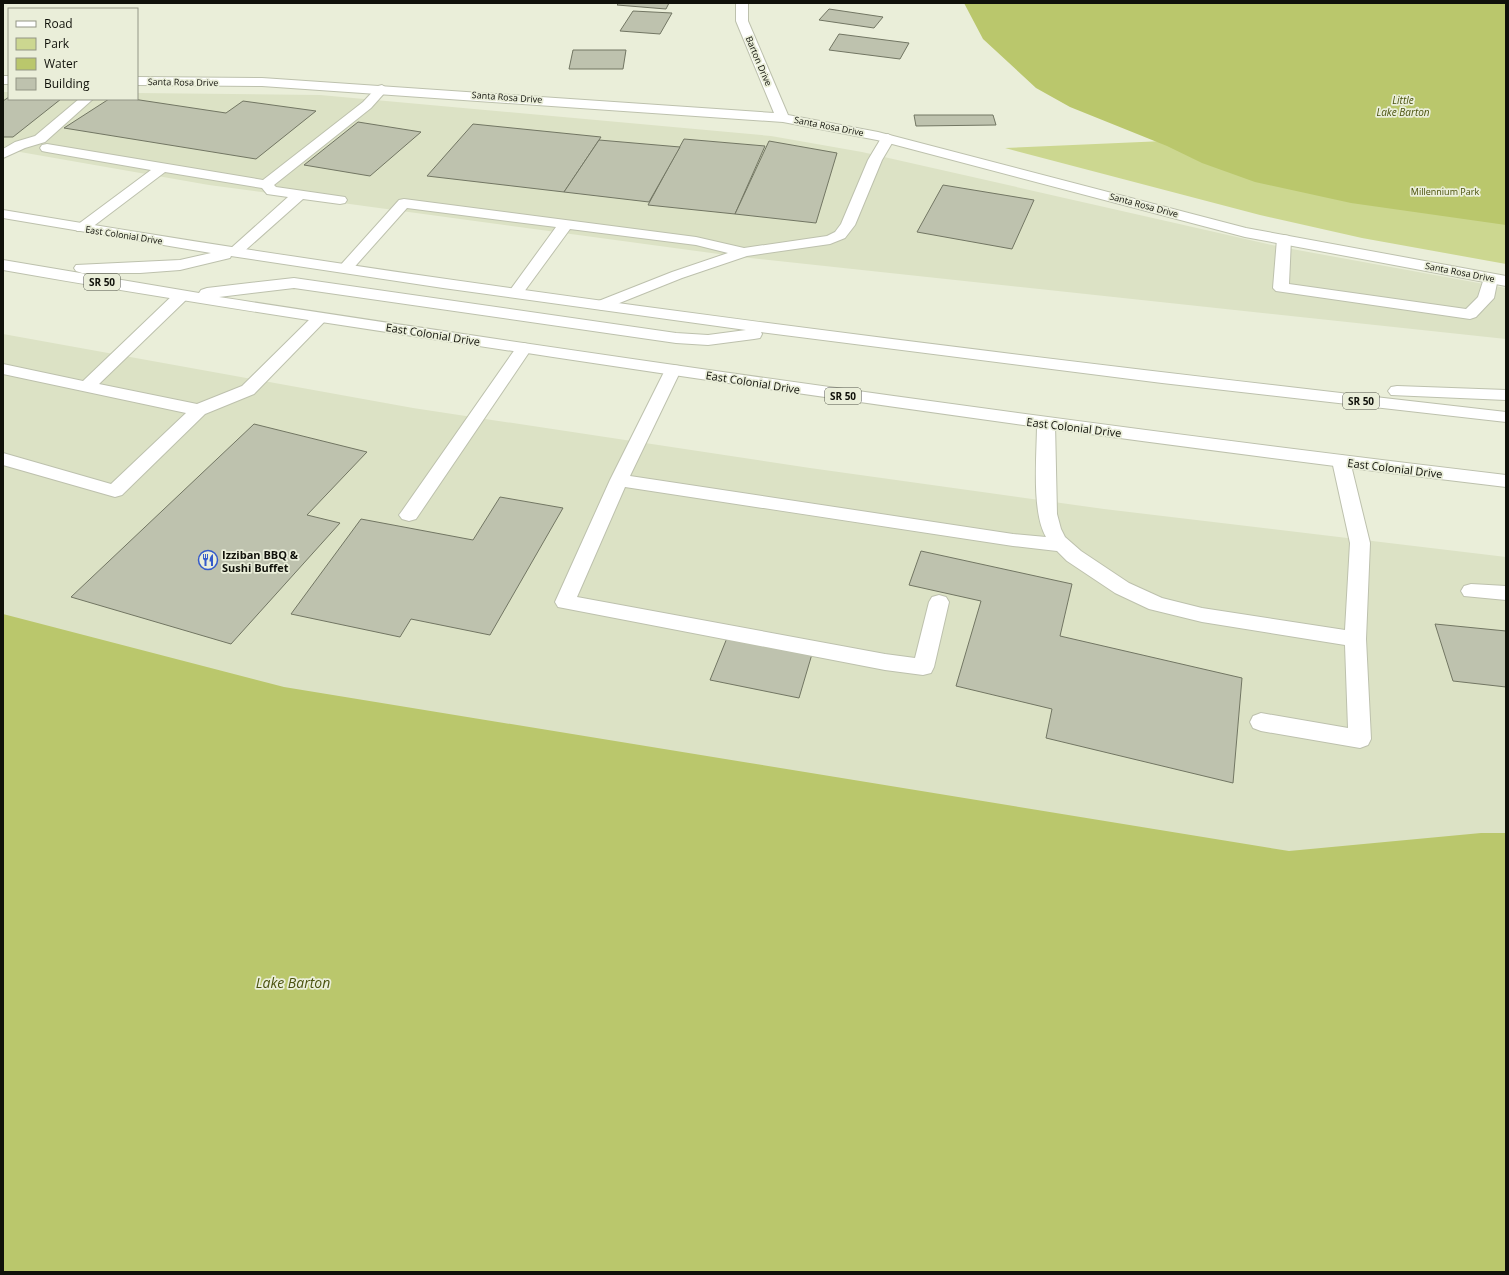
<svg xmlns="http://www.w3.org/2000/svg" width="1509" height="1275" font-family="'Open Sans',sans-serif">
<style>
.built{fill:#dce2c5}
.green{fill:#ccd790}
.water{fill:#bac76c}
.building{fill:#bec2ae;stroke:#727663}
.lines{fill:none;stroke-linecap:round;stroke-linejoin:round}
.service-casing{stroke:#bdc1ad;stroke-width:2}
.minor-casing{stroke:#bdc1ad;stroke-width:2}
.trunk-casing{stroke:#bdc1ad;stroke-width:2}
.service{fill:#fff;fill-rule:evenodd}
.minor{fill:#fff;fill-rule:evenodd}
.trunk{fill:#fff;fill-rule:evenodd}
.labels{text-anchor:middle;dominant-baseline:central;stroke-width:3.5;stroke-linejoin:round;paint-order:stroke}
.far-street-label{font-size:9px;fill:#10110a;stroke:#eaeed9}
.far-park-label{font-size:9px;fill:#484f09;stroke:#eaeed9}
.far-water-label{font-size:10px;font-style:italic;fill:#4b530f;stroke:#eaeed9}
.shield{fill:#eaeed9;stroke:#515348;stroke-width:1}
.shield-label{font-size:10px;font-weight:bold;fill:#10110a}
.street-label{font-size:11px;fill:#10110a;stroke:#eaeed9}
.poi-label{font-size:11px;font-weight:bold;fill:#10110a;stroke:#eaeed9;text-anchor:start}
.near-water-label{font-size:14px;font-style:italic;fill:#4b530f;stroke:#eaeed9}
</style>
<rect width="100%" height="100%" fill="#eaeed9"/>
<!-- built -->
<g class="built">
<polygon points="3,92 9,92 9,99 137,99 137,93 320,95 771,136 862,152 1281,247 1506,288 1506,339 741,257 209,185 3,149"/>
<polygon points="3,334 413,408 810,468 1104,509 1506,557 1506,1272 3,1272"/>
</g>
<!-- green -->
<polygon class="green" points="1506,126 1506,264 1362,238 1260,215 1005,148"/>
<!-- water -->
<g class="water">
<polygon points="964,3 1506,3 1506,225 1351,203 1255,182 1202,163 1167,146 1070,107 1036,88 983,39"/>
<polygon points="3,614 284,687 1289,851 1481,833 1506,833 1506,1272 3,1272"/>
</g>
<!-- building -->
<g class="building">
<polygon points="619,3 669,3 666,9 617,5"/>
<polygon points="829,9 883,17 874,28 819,20"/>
<polygon points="633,11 672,13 660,34 620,31"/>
<polygon points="839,34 909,43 900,59 829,50"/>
<polygon points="573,50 626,50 623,69 569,69"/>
<polygon points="9,97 9,99 61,99 13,137 3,137 3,101"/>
<polygon points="109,99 133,99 226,113 243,101 316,111 256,159 64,128"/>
<polygon points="914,115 993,115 996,125 916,126"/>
<polygon points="358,122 421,132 370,176 304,165"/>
<polygon points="473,124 601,137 564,192 427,176"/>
<polygon points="684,139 765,146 735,214 648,205"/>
<polygon points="599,140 680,147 649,202 564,192"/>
<polygon points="769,141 837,153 816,223 735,214"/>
<polygon points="943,185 1034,200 1012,249 917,232"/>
<polygon points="254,424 367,452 307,515 340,523 231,644 71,597"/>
<polygon points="500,497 563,508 490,635 411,619 400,637 291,614 361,519 473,540"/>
<polygon points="921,551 1072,584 1060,636 1242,678 1233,783 1046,738 1052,709 956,686 981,601 909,585"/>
<polygon points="1435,624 1506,631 1506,687 1453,681"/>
<polygon points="727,638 812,654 799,698 710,680"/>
</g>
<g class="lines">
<!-- service casing -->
<g class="service-casing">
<g id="service">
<polygon points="382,85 388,89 371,108 274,185 276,187 345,197 347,200 345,203 340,204 303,199 240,255 230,255 228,252 230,249 288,197 267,194 262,188 165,172 87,231 77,231 75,228 77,225 151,170 47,152 42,151 40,148 42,145 47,144 263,180 363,102 378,86"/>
<polygon points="79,99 93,99 45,142 25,148 3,158 3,149 15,142 35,136"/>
<polygon points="888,134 895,138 882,160 855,225 845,238 830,244 747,256 682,278 602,310 596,308 594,305 596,302 672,272 728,253 696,245 570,229 521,296 511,296 508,293 556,227 407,208 350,272 340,272 337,269 399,200 404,199 696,237 744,248 827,236 835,232 841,224 868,160 883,135"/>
<polygon points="1284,235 1289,236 1291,239 1289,284 1466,309 1478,297 1485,275 1495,275 1498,278 1494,298 1476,317 1470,319 1276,291 1273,288 1277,239 1279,236"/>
<polygon points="181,291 187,293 189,296 187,299 99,384 197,404 242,386 315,314 327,314 329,317 254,394 205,414 122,495 115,497 3,465 3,453 111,484 186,413 3,374 3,364 83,381 175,293"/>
<polygon points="524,343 530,345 532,348 416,519 409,521 402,519 399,515 402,511 518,345"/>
<path d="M673,365L679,366L681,370L630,476L1013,534L1046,537C1031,511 1037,455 1037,424L1040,420L1046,419L1052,420L1055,424L1057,514L1061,529L1065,537L1081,551L1129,583L1162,598L1202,608L1345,630L1350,543L1332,461L1335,457L1341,455L1347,457L1350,461L1370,543L1366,639L1371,739L1368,745L1360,748L1261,731L1253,728L1250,722L1253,716L1261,713L1348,728L1345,645L1202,622L1149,609L1115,593L1067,561L1057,551L1013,546L625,487L577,597L885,654L915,658L929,602L932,597L939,595L946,597L949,602L934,667L931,673L923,675L885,670L558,607L555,602L610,480L667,366Z"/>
<polygon points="1471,584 1506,586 1506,600 1464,596 1461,591 1464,586"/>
</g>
</g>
<!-- minor casing -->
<g class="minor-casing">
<g id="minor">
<polygon points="736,3 748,3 748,21 788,115 878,132 1246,228 1506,276 1506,286 1245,237 877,140 783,122 262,86 137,85 137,77 262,78 774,113 736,21"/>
<rect x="3" y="76" width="6" height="8"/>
</g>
</g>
<!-- trunk casing -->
<g class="trunk-casing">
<g id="trunk">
<path d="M3,210C501,294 1004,355 1506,412V422L1162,383L761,332L762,334L760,338L754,339L708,345L676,343L294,288L219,297C647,363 1076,424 1506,475V487C1188,449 870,405 553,357C370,330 186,302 3,270V260L199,293L201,290L207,288L294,278L676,333L708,335L746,330L443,288L231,256L230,258L180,270L140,273H82L76,271L74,268L76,265L180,260L211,253L3,218Z"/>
<polygon points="1397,386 1506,390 1506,400 1391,395 1388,391 1391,387"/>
</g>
</g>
<!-- service -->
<use href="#service" class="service"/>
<!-- minor -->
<use href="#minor" class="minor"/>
<!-- trunk -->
<use href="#trunk" class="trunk"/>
</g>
<!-- icons -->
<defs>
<g id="restaurant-ring" transform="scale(1)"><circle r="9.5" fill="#eaeed9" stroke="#355bcb" stroke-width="1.5"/><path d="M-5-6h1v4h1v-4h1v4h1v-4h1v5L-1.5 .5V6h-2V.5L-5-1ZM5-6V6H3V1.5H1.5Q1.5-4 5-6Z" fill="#355bcb"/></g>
</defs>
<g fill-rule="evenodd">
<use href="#restaurant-ring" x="208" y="560"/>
</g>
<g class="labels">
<!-- far-street labels -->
<g class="far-street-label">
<text transform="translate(759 61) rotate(67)">Barton Drive</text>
<text transform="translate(183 82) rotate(1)">Santa Rosa Drive</text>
<text transform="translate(507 97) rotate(4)">Santa Rosa Drive</text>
<text transform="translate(829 126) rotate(11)">Santa Rosa Drive</text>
<text transform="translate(1144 205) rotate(15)">Santa Rosa Drive</text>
<text transform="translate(124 235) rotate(9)">East Colonial Drive</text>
<text transform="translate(1460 272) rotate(11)">Santa Rosa Drive</text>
</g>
<!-- far-park labels -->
<g class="far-park-label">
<text x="1445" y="191">Millennium Park</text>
</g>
<!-- far-water labels -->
<g class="far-water-label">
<text x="1403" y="100">Little<tspan x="1403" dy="12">Lake Barton</tspan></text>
</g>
<!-- shield labels -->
<g class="shield">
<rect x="84" y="274" width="36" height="16" rx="3"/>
<rect x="825" y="388" width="36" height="16" rx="3"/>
<rect x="1343" y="393" width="36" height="16" rx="3"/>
</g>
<g class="shield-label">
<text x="102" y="282">SR 50</text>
<text x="843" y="396">SR 50</text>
<text x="1361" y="401">SR 50</text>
</g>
<!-- street labels -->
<g class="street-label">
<text transform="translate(433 334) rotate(9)">East Colonial Drive</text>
<text transform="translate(753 382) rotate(9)">East Colonial Drive</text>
<text transform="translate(1074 427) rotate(7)">East Colonial Drive</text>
<text transform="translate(1395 468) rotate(7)">East Colonial Drive</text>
</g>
<!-- poi labels -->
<g class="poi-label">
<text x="222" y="554">Izziban BBQ &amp;<tspan x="222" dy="13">Sushi Buffet</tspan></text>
</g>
<!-- near-water labels -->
<g class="near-water-label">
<text x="293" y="982">Lake Barton</text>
</g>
</g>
<!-- border -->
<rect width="1509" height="1275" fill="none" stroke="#10110a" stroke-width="8"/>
<!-- legend -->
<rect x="8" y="8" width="130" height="92" fill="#eaeed9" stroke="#939686"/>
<rect x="16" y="21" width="20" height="6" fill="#ffffff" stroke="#939686"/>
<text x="44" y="28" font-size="12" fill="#10110a">Road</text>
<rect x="16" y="38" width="20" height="12" fill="#ccd790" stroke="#939686"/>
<text x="44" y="48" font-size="12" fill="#10110a">Park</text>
<rect x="16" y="58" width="20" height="12" fill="#bac76c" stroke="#939686"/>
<text x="44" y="68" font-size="12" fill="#10110a">Water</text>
<rect x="16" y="78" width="20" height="12" fill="#bec2ae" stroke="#939686"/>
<text x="44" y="88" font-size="12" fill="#10110a">Building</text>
</svg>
